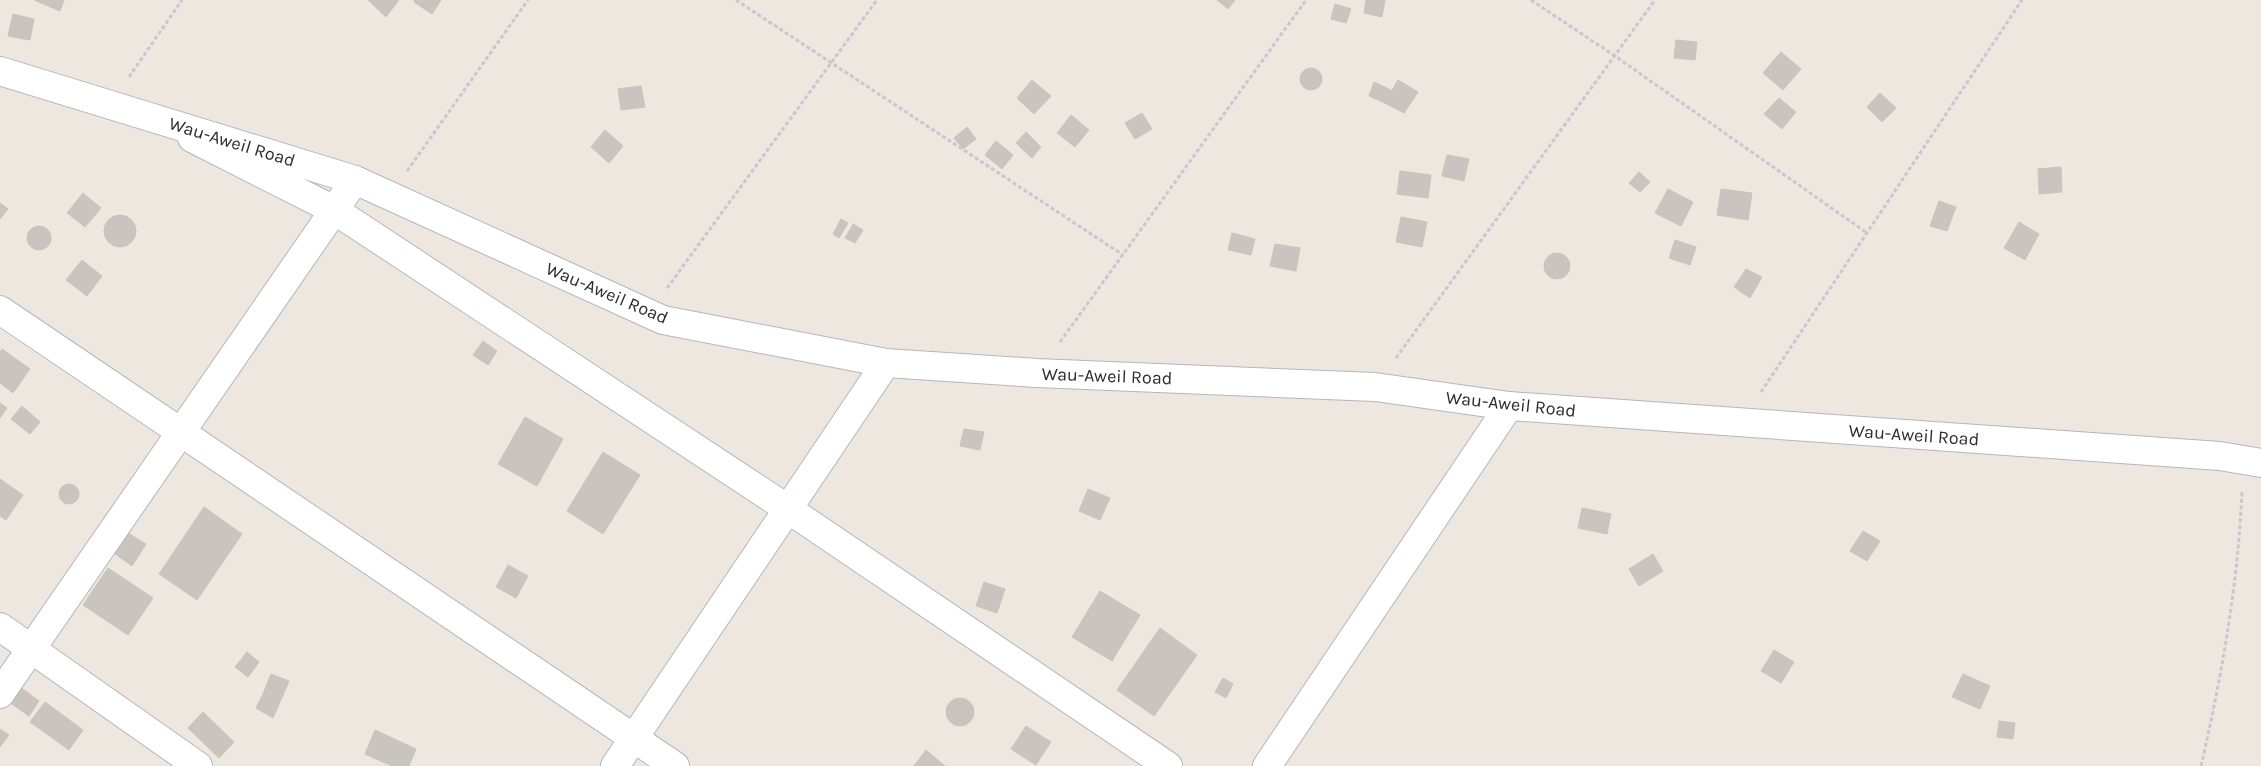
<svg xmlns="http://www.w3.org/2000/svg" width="2261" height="766" font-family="Karla,sans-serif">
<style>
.building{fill:#c9c5be;stroke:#c9c3b9}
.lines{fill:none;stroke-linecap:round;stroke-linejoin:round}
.minor-casing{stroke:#b3b6bf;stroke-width:30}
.tertiary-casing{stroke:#b3b6bf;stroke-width:30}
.path{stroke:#c8c8c8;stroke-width:3;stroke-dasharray:4 2.5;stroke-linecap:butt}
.minor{stroke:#fff;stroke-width:28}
.tertiary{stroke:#fff;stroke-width:28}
.labels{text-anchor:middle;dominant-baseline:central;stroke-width:4.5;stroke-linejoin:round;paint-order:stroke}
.street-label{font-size:18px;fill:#2c2c2c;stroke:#fff}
</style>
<rect width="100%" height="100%" fill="#ede7e0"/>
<!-- building -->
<g class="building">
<polygon points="34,0 64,0 60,11"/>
<polygon points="368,0 399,0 386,17"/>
<polygon points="415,0 441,0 432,14 414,2"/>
<polygon points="1217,0 1235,0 1228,9"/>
<polygon points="1366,0 1385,0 1382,17 1364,13"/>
<polygon points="1335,4 1351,9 1346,23 1331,19"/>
<polygon points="13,14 34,19 30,40 8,36"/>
<polygon points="1676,40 1697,42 1695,60 1674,58"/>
<polygon points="1781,52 1801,69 1783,90 1763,73"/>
<circle cx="1311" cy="79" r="11"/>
<polygon points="1032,80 1051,96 1034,114 1017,98"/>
<polygon points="1398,80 1418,92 1404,113 1385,103"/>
<polygon points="1374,82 1391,90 1385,103 1369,96"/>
<polygon points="641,86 645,107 621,110 618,89"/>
<polygon points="1880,93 1896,108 1882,122 1867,107"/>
<polygon points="1779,98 1796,112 1782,129 1764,114"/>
<polygon points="1142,113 1152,129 1135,139 1125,123"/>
<polygon points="1071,115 1089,130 1075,147 1057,133"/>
<polygon points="967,127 976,139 963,149 954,138"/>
<polygon points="605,130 623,146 609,163 591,147"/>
<polygon points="1026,132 1041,147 1032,158 1016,143"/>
<polygon points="996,141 1013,155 1002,169 985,155"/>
<polygon points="1447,155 1469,159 1464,181 1442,176"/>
<polygon points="2061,167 2062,192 2039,194 2038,169"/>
<polygon points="1400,171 1431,175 1428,198 1397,194"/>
<polygon points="1639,172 1650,182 1640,192 1629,183"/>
<polygon points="1668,189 1693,202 1681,226 1655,213"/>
<polygon points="1721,189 1752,193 1748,220 1717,215"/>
<polygon points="83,193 101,208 85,227 67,213"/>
<polygon points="1939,201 1956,207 1947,231 1930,226"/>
<polygon points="0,203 8,209 0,219"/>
<circle cx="120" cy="231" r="16"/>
<polygon points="1401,217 1427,222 1422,247 1396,242"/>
<polygon points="841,219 848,223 839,238 833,234"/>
<polygon points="2019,222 2039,234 2025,260 2004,248"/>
<polygon points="853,224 863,230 855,243 845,238"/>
<circle cx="39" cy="238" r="12"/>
<polygon points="1232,233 1255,239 1251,255 1228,250"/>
<polygon points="1675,240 1696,247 1690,265 1669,258"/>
<polygon points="1275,244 1300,248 1296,271 1270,266"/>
<circle cx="1557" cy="266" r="13"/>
<polygon points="82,260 102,276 87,296 66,280"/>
<polygon points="1746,269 1762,277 1750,298 1734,287"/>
<polygon points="483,341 497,351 488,365 473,355"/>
<polygon points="2,349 30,369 13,393 0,383 0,353"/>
<polygon points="0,403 7,408 0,418"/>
<polygon points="22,406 40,422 30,434 11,419"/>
<polygon points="525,417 563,439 537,486 498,464"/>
<polygon points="964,429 984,432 980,450 960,446"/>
<polygon points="603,452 640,475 603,534 567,511"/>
<polygon points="0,479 23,495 6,520 0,516"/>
<circle cx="69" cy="494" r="10"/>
<polygon points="1088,489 1110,498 1100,520 1079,511"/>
<polygon points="204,507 242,534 197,600 159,574"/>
<polygon points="1582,508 1611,514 1607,534 1578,528"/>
<polygon points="125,531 146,544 132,566 111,551"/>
<polygon points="1863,531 1880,541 1867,561 1850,551"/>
<polygon points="1653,554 1663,571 1639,586 1629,569"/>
<polygon points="508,565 528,576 516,598 496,587"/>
<polygon points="108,568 153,598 128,635 83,605"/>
<polygon points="984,582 1005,589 997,613 976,606"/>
<polygon points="1100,591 1140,615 1112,661 1072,637"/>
<polygon points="1160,628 1197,655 1154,716 1117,690"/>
<polygon points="1774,650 1794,662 1781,683 1761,671"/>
<polygon points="247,652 259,662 248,677 235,667"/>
<polygon points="271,674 289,681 280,702 263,694"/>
<polygon points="1963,674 1990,686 1980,709 1952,697"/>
<polygon points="1223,678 1233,684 1226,698 1215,692"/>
<polygon points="20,687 39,701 29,716 9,702"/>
<polygon points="263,694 280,702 273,718 256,708"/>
<circle cx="960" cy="712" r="14"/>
<polygon points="45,702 83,730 69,750 30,722"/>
<polygon points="203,712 234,742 219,758 188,728"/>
<polygon points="1999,721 2015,723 2013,739 1997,737"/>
<polygon points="1026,726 1051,742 1036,765 1011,749"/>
<polygon points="0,729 9,735 0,747"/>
<polygon points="375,730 416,749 409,766 392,766 365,754"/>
<polygon points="926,750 945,766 914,766"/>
</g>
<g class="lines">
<!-- minor casing -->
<g class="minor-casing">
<g id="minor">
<polyline points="192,138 334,210 788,509 1168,766"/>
<polyline points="0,310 675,766"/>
<polyline points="0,627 198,766"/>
<polyline points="0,694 355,180"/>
<polyline points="615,766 886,363"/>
<polyline points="1267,766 1509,406"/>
</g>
</g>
<!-- tertiary casing -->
<g class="tertiary-casing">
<polyline id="tertiary" points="0,71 355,180 663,320 886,363 1037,373 1375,387 1509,406 2220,456 2261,463"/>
</g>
<!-- path -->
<g class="path">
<polyline points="736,0 1123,255"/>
<polyline points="1531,0 1615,56 1867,233"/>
<polyline points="129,77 182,0"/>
<polyline points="407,171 528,0"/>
<polyline points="667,288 877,0"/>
<polyline points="1060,342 1306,0"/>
<polyline points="1396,358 1655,0"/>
<polyline points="1761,392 2022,0"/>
<path d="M2201,766C2222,675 2238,584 2242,491"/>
</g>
<!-- minor -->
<use href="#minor" class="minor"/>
<!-- tertiary -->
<use href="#tertiary" class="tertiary"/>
</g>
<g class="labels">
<!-- street labels -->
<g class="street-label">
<text transform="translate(232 142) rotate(17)">Wau-Aweil Road</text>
<text transform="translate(607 293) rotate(23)">Wau-Aweil Road</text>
<text transform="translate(1107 376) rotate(2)">Wau-Aweil Road</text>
<text transform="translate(1511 404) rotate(6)">Wau-Aweil Road</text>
<text transform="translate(1914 435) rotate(4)">Wau-Aweil Road</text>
</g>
</g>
</svg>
